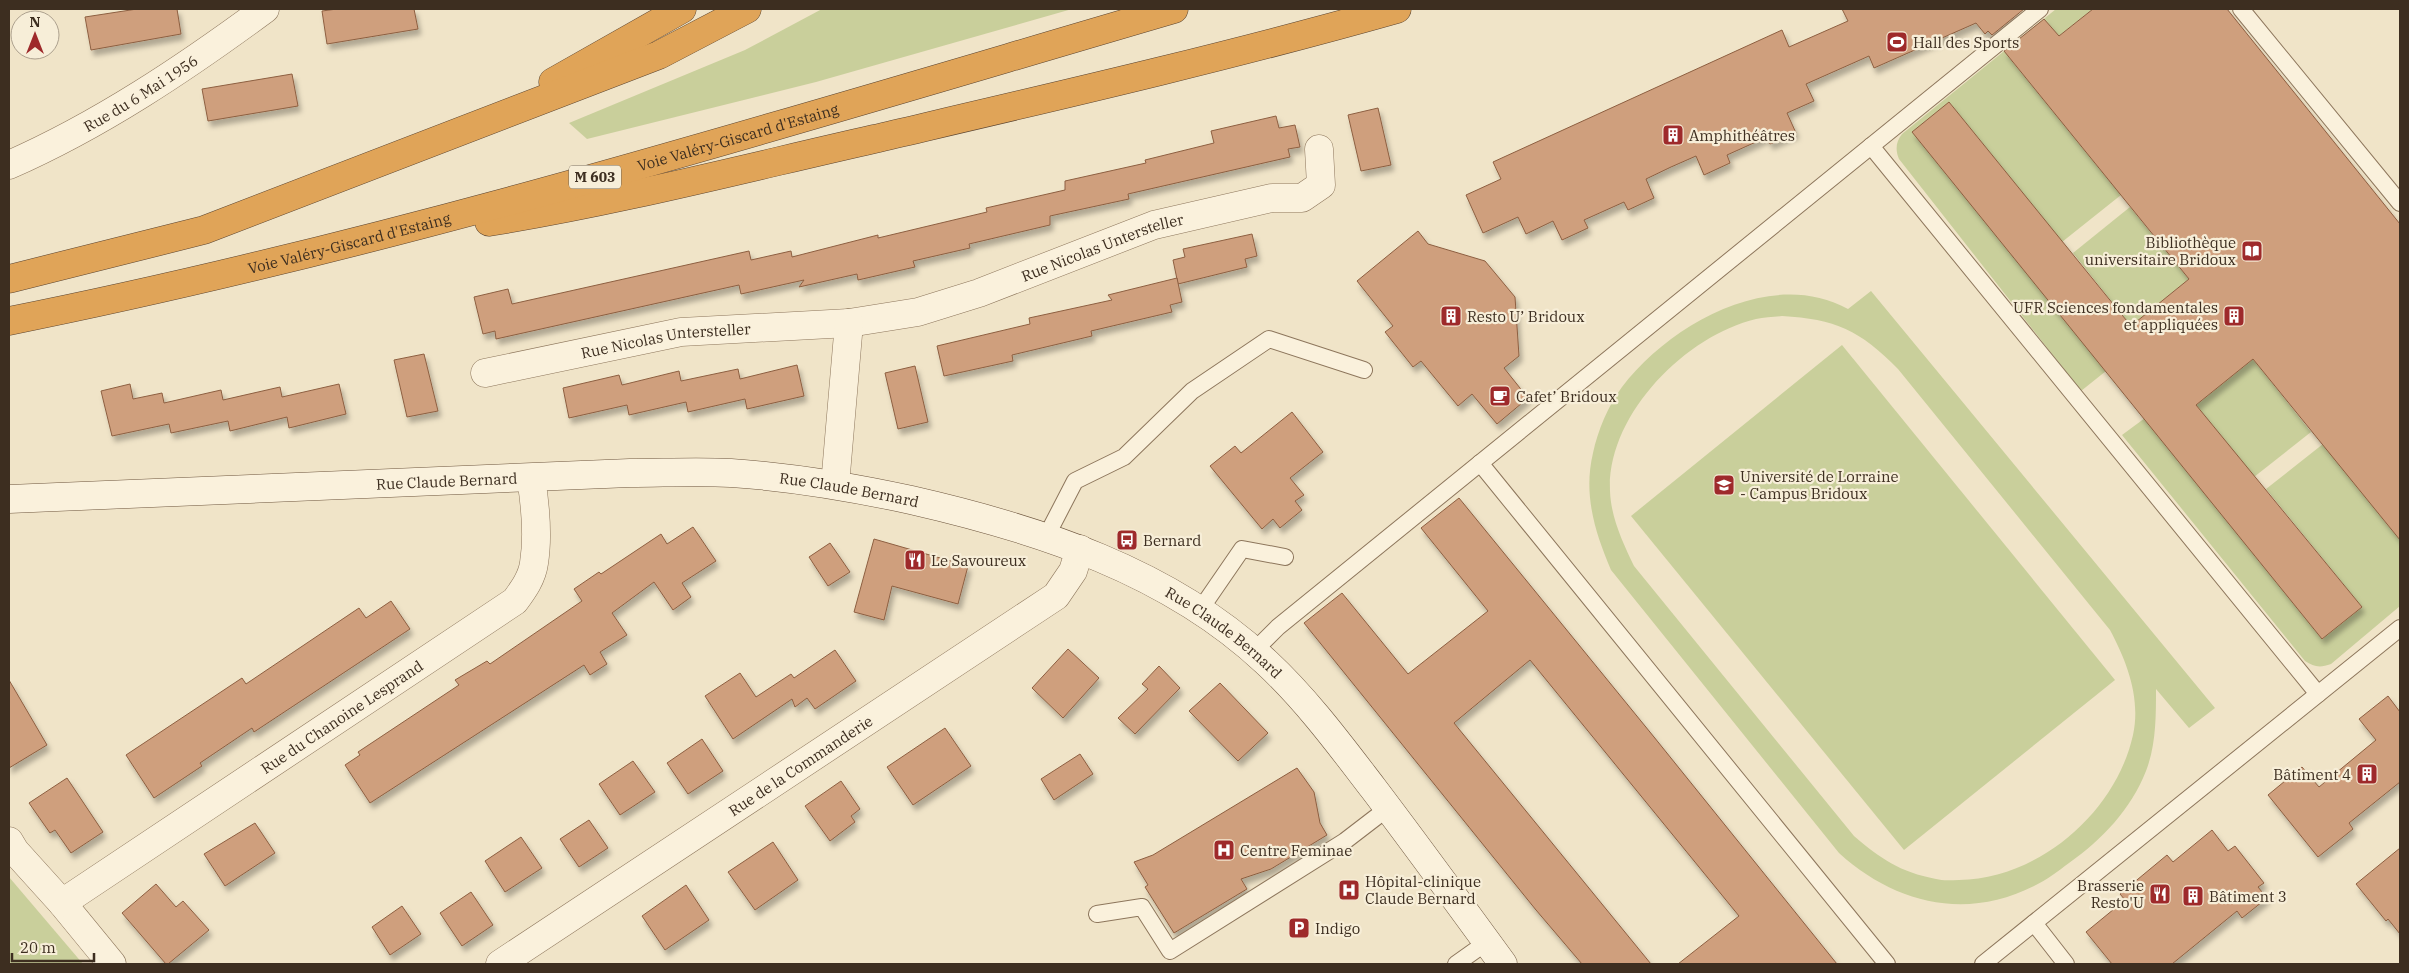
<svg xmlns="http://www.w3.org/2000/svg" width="2409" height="973" font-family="'IBM Plex Serif',serif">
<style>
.green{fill:#c9cf9b;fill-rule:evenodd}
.building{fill:#cf9f7d;stroke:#8d5f41;filter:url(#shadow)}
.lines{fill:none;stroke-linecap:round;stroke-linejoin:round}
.lane-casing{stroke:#8d765c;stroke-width:18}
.street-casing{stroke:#8d765c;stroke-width:29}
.secondary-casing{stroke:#6f573f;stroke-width:29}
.highway-casing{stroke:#5b4430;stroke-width:29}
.lane{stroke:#faf1dc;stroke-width:16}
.street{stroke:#faf1dc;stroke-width:28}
.secondary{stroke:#faf1dc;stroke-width:28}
.highway{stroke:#e0a458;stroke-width:28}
.labels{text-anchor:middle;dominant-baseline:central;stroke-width:4.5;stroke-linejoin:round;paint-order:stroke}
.shield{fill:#f7eed8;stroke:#756857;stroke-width:1}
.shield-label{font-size:14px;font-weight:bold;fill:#3d2e20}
.poi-label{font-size:15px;fill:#3d2e20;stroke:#f7eed8;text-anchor:start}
.street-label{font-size:15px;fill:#3d2e20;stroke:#f7eed8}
</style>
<defs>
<filter id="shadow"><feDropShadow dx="3" dy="5.5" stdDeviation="2.5" flood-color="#0004"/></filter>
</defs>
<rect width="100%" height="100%" fill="#f0e4c8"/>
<!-- green -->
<g class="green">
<polygon points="822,9 1072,9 816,82 587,139 569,123 745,50"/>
<path d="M2056,9H2093L2059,36L2007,55L2121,195L2062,242L1949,102L2106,371L2081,391L1899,159C1895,149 1896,142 1902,134Z"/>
<polygon points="2130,207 2189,279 2131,326 2073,253"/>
<path d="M1871,291L2215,708L2189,728L2156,689C2156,717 2156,745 2146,771C2131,809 2102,840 2069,863C2058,871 2047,880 2034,886C1965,921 1894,903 1839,853L1611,570C1595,532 1583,495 1593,453C1598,430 1608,406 1622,387C1670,324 1771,267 1848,309ZM1782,316C1835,319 1860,330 1898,369L2110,630C2127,662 2141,698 2133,735C2116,812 2039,879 1959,880C1952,880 1943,881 1936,879C1900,872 1881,859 1854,836L1634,566C1623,543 1611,518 1610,491C1607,415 1685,336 1756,319C1764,317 1774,317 1782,316Z"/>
<polygon points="1842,345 2115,680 1904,850 1631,516"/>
<polygon points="2253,359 2311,432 2254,477 2196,405"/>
<path d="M2145,418L2322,639L2362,607L2266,489L2323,444L2400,540V606L2331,664C2320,668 2314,667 2305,661L2122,435Z"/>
<polygon points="9,877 83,964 9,964"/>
</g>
<!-- building -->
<g class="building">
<polygon points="137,9 177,9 181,34 91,50 85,17"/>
<polygon points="337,9 414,9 418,29 327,44 322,11"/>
<polygon points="1842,9 2024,9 1992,35 1988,31 1985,34 1976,23 1874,68 1869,56 1806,84 1814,101 1787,113 1796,133 1770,144 1767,137 1727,155 1730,163 1704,175 1696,156 1671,167 1646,179 1654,198 1628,210 1624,202 1584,220 1588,228 1562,240 1553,221 1526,234 1518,217 1483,233 1466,195 1501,179 1493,162 1782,30 1789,47 1848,21"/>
<polygon points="2093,9 2227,9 2400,224 2400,540 2253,359 2196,405 2362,607 2322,639 1912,132 1949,102 2131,326 2189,279 2004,51 2044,19 2059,36"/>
<polygon points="292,74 298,106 208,121 202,89"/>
<polygon points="1378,108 1391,165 1361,171 1348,115"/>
<polygon points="1276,116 1279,128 1295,125 1300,147 1288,149 1290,157 1128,194 1129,199 1050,216 1050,225 969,244 970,248 913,261 915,267 858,280 857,274 799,287 804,280 741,294 739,285 496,339 495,331 483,334 474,297 508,289 512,304 749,251 751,260 791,251 792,257 878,235 878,238 987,212 986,208 1065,190 1065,181 1146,163 1145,160 1214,143 1211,131"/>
<polygon points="1418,231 1428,244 1485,261 1515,297 1519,356 1504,368 1528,398 1497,424 1472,394 1458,406 1421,361 1413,367 1385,332 1393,326 1357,281"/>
<polygon points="1252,234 1257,256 1245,259 1247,267 1178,284 1173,260 1185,257 1183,249"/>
<polygon points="1177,278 1182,302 1170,305 1172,312 1091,331 1092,336 1012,355 1013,361 944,376 937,346 1030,324 1029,318 1112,300 1108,295"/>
<polygon points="424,354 438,411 407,417 394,360"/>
<polygon points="797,365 804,396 747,409 745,399 688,412 686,402 629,415 627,405 569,418 563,388 619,375 622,385 679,371 681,381 738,369 740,379"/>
<polygon points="915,366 928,422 898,429 885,373"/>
<polygon points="130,384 133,399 162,393 164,403 221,390 223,400 280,387 282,397 339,384 346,414 289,428 287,417 230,431 228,421 171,433 169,424 112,436 101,391"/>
<polygon points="1292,412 1323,452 1290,478 1304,495 1295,501 1302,510 1280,528 1273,519 1262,529 1210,466 1235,446 1241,453"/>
<polygon points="1459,498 1654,737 1837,964 1678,964 1739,916 1530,660 1454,723 1651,964 1582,964 1536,910 1304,623 1342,593 1408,674 1488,611 1421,528"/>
<polygon points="693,527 716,561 682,583 691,597 673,610 654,582 612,613 627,635 600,652 607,664 590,675 584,665 370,803 345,765 360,755 358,752 459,685 455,680 487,661 490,664 582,601 574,589 599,572 601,574 661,534 667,544"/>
<polygon points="874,539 968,566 958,604 892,586 884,620 854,612"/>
<polygon points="830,543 850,572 828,586 809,557"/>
<polygon points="391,601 410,629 254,732 252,728 200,763 202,766 154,798 126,755 242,678 246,684 359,608 366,618"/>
<polygon points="1068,649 1099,678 1063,718 1032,688"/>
<polygon points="835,650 856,681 815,709 807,698 795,707 792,699 733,739 705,696 740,673 756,697 791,674 794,678"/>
<polygon points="1159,666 1180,688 1135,734 1118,718 1148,689 1142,684"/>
<polygon points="9,680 47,745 9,768"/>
<polygon points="1220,683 1268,733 1238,761 1189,711"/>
<polygon points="2388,696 2400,712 2400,782 2349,823 2353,829 2318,857 2268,795 2302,767 2319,787 2376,740 2359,719"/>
<polygon points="945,728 971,766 913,805 887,767"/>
<polygon points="702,739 723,771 688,794 667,763"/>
<polygon points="1080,754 1093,774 1054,800 1041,779"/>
<polygon points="633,761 655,792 620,815 599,784"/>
<polygon points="1297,768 1314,792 1320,823 1327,835 1271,869 1241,879 1247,889 1174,933 1145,887 1148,885 1134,862 1153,855"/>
<polygon points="67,778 103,832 71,853 55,830 50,833 29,803"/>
<polygon points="841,781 860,809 851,816 855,822 830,841 805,806"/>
<polygon points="589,820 608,848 579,867 560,839"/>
<polygon points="255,823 275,853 225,886 204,854"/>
<polygon points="2212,830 2228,851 2235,846 2264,883 2258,887 2267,898 2242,918 2237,911 2172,964 2112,964 2086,932 2125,900 2120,894 2167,855 2173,862"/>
<polygon points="521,837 542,868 505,892 485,861"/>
<polygon points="773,842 798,880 755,910 728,872"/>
<polygon points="2400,848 2400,934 2388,919 2386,921 2356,884"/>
<polygon points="156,884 176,907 183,901 209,930 168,964 166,964 122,913"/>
<polygon points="686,885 709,920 665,950 642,916"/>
<polygon points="471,892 493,925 462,946 440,913"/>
<polygon points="402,906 421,934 390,955 372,927"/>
</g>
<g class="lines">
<!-- lane casing -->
<g class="lane-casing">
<g id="lane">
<polyline points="2241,9 2400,203"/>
<polyline points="1871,146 2318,694"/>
<polyline points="1480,463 1887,964"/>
<polyline points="1046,537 1075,481 1124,457 1192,391 1269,339 1364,370"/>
<polyline points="1200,610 1242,549 1285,557"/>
<polyline points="1254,651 1278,627 2040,9"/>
<polyline points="1097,914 1142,907 1170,951 1345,841 1388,808"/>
<polyline points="2034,923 2066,964"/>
<polyline points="1456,964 1487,942"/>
<polyline points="1983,964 2400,628"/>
</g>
</g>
<!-- street casing -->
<g class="street-casing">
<g id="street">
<path id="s1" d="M9,165C100,125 185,68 265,9"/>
<path id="s2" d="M485,373L681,332L849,323L918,312L979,293L1154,225L1272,198H1302L1321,185L1319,149"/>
<polyline points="835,485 849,323"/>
<polyline points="9,841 15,851 62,903 112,964"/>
<path id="s3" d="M62,903L515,601C523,590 532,578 534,563C538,538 535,503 531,478"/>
<path id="s4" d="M500,964L1056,596L1073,571L1080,549"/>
</g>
</g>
<!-- secondary casing -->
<g class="secondary-casing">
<g id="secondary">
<path id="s5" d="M9,499L630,473C663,473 698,471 731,473C792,477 851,487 911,500C1038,529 1169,571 1266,662C1306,699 1340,745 1373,788C1417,846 1460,905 1503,964"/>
</g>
</g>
<!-- highway casing -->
<g class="highway-casing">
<g id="highway">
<polyline points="553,82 682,9"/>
<path d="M489,222C619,201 746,168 874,139C1049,98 1224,58 1397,9"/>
<polyline points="9,279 204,230 659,55 747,9"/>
<path id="s6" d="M9,321C403,242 788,122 1174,9"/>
</g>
</g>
<!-- lane -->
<use href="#lane" class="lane"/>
<!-- street -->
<use href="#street" class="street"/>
<!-- secondary -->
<use href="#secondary" class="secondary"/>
<!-- highway -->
<use href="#highway" class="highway"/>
</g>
<!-- icons -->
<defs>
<g id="stadium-square" transform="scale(1.125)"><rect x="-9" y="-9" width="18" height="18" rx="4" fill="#9e2a2b" stroke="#f7eed8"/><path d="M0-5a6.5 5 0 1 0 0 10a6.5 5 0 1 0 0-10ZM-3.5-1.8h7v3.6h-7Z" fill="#fff"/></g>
<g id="building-square" transform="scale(1.125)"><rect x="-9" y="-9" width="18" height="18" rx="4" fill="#9e2a2b" stroke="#f7eed8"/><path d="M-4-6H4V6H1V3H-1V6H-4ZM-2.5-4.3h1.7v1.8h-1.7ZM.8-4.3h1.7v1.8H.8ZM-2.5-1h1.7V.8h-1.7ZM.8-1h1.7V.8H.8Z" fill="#fff"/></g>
<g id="library-square" transform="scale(1.125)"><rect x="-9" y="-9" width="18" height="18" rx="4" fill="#9e2a2b" stroke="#f7eed8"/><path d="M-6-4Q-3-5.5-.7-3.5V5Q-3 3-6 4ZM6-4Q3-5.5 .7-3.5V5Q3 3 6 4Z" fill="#fff"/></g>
<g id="cafe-square" transform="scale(1.125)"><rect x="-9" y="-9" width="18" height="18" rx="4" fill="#9e2a2b" stroke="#f7eed8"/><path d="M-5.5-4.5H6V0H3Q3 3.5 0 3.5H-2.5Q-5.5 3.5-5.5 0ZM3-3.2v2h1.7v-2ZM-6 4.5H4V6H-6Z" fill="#fff"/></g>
<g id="university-square" transform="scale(1.125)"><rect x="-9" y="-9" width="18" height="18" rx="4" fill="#9e2a2b" stroke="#f7eed8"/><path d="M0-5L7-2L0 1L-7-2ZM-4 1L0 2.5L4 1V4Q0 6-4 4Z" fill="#fff"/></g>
<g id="bus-square" transform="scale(1.125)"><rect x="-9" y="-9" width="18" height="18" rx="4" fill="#9e2a2b" stroke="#f7eed8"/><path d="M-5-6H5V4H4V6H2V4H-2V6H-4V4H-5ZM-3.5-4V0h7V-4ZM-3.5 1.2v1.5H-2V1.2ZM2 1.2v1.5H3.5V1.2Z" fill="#fff"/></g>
<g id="restaurant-square" transform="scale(1.125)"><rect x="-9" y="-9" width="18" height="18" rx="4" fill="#9e2a2b" stroke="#f7eed8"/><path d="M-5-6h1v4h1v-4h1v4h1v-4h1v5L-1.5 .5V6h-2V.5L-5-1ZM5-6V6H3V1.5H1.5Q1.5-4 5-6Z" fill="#fff"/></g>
<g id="hospital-square" transform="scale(1.125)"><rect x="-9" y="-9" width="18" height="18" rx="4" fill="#9e2a2b" stroke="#f7eed8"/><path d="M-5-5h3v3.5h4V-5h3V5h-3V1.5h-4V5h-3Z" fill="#fff"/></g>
<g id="parking-square" transform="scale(1.125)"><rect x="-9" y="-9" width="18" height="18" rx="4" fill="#9e2a2b" stroke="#f7eed8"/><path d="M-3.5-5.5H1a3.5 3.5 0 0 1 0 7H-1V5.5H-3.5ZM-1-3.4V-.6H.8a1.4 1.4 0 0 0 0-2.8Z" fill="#fff"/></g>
</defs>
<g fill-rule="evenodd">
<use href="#stadium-square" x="1897" y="42"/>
<use href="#building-square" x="1673" y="135"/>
<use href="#library-square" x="2252" y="251"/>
<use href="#building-square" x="1451" y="316"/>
<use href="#building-square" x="2234" y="316"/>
<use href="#cafe-square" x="1500" y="396"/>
<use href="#university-square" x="1724" y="485"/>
<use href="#bus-square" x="1127" y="540"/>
<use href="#restaurant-square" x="915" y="560"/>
<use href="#building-square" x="2367" y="774"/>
<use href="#hospital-square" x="1224" y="850"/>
<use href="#hospital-square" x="1349" y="890"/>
<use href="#restaurant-square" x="2160" y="894"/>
<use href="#building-square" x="2193" y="896"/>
<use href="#parking-square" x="1299" y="928"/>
</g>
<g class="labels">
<!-- shield labels -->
<rect class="shield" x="569" y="165.5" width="52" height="23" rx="4"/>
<g class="shield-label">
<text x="595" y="177">M 603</text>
</g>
<!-- poi labels -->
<g class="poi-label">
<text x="1913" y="42">Hall des Sports</text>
<text x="1689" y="135">Amphithéâtres</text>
<text x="2236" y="242" text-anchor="end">Bibliothèque<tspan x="2236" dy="17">universitaire Bridoux</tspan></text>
<text x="2218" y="307" text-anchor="end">UFR Sciences fondamentales<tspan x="2218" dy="17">et appliquées</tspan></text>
<text x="1467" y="316">Resto U’ Bridoux</text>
<text x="1516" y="396">Cafet’ Bridoux</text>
<text x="1740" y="476">Université de Lorraine<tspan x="1740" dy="17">- Campus Bridoux</tspan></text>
<text x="1143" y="540">Bernard</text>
<text x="931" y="560">Le Savoureux</text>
<text x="2351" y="774" text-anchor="end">Bâtiment 4</text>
<text x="1240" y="850">Centre Feminae</text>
<text x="1365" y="881">Hôpital-clinique<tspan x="1365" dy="17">Claude Bernard</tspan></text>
<text x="2144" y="885" text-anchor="end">Brasserie<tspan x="2144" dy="17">Resto'U</tspan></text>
<text x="2209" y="896">Bâtiment 3</text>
<text x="1315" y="928">Indigo</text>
</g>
<!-- street labels -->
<g class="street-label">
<text stroke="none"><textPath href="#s1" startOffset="150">Rue du 6 Mai 1956</textPath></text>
<text stroke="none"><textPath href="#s6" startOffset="752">Voie Valéry-Giscard d'Estaing</textPath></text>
<text stroke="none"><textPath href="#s6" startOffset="349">Voie Valéry-Giscard d'Estaing</textPath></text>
<text stroke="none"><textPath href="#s2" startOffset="634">Rue Nicolas Untersteller</textPath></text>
<text stroke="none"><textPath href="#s2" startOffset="184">Rue Nicolas Untersteller</textPath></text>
<text stroke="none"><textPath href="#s5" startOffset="438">Rue Claude Bernard</textPath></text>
<text stroke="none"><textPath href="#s5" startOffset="842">Rue Claude Bernard</textPath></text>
<text stroke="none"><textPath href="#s5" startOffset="1248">Rue Claude Bernard</textPath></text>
<text stroke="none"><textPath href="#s3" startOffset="336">Rue du Chanoine Lesprand</textPath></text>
<text stroke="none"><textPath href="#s4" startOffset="360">Rue de la Commanderie</textPath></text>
</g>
</g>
<!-- border -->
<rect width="2409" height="973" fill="none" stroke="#3d2e20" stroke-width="20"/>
<!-- north arrow -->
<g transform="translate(35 35)"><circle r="24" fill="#f7eed8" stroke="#ada18e"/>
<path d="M0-4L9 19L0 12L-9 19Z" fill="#9e2a2b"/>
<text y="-8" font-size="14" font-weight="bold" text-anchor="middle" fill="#3d2e20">N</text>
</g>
<!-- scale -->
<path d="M12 953v8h82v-8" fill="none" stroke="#3d2e20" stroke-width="2.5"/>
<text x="20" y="953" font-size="15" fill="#3d2e20" stroke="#f7eed8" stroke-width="4" paint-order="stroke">20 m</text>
</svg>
